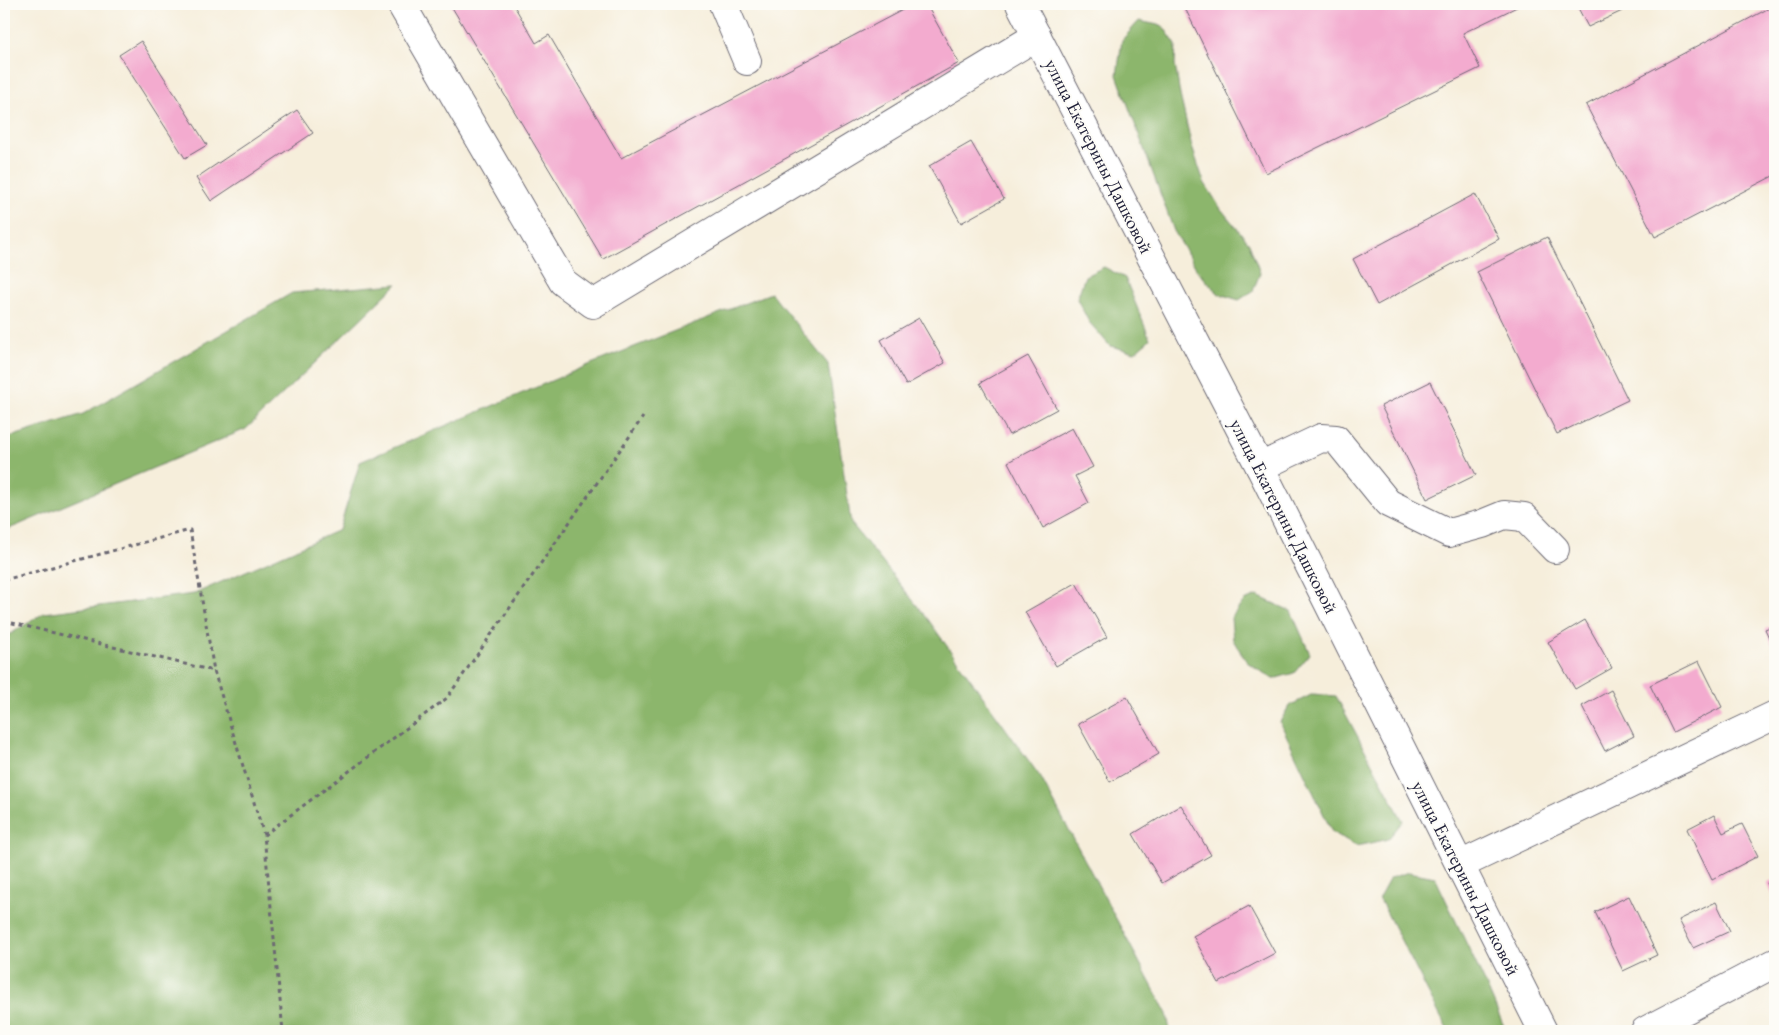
<svg xmlns="http://www.w3.org/2000/svg" width="1779" height="1035" font-family="'EB Garamond',serif">
<style>
.forest{fill:#8cb66c;stroke:#576c54}
.building{fill:#f3abcf}
.lines{fill:none;stroke-linecap:round;stroke-linejoin:round}
.minor-casing{stroke:#6c6973;stroke-width:30}
.path{stroke:#6c6973;stroke-width:3;stroke-dasharray:4 4;stroke-linecap:butt}
.minor{stroke:#fff;stroke-width:28}
.labels{text-anchor:middle;dominant-baseline:central;stroke-width:4;stroke-linejoin:round;paint-order:stroke}
.street-label{font-size:19px;fill:#22223b;stroke:#fdfcf7}
</style>
<rect width="100%" height="100%" fill="#fdfcf7"/>
<filter id="ink" filterUnits="userSpaceOnUse"><feTurbulence type="fractalNoise" baseFrequency=".02" numOctaves="2"/><feDisplacementMap in="SourceGraphic" scale="10" xChannelSelector="R" yChannelSelector="G"/><feConvolveMatrix kernelMatrix="1 2 1 2 8 2 1 2 1" color-interpolation-filters="sRGB"/></filter>
<filter id="wash" filterUnits="userSpaceOnUse"><feTurbulence type="fractalNoise" baseFrequency=".0096" numOctaves="4" result="noise"/><feDisplacementMap in="SourceGraphic" scale="20" xChannelSelector="R" yChannelSelector="G"/><feGaussianBlur stdDeviation="1.12" result="paint"/><feColorMatrix in="noise" values="0 0 0 0 0 0 0 0 0 0 0 0 0 0 0 0 0 1.4 0 .05"/><feComposite in="paint" operator="in"/></filter>
<g filter="url(#wash)">
<rect width="100%" height="100%" fill="#f6eedb"/>
<!-- forest -->
<g class="forest">
<polygon points="1139,21 1163,26 1176,45 1175,64 1180,95 1192,147 1204,182 1221,209 1249,243 1260,273 1253,291 1239,300 1219,294 1199,273 1174,231 1117,75 1122,40"/>
<polygon points="1104,267 1125,278 1150,339 1135,352 1110,346 1089,322 1077,299 1085,276"/>
<polygon points="397,284 246,429 4,531 4,439 83,414 292,293"/>
<polygon points="771,293 828,364 851,523 927,618 1041,778 1167,1014 1170,1031 4,1031 4,638 44,613 194,594 339,530 360,462 591,364"/>
<polygon points="1257,596 1291,611 1310,654 1294,673 1273,679 1247,662 1233,640 1231,618 1244,601"/>
<polygon points="1313,694 1336,696 1403,821 1388,839 1357,846 1332,832 1280,722 1289,706"/>
<polygon points="1409,872 1435,877 1487,987 1506,1031 1448,1031 1379,898 1390,878"/>
</g>
<g id="blocks">
<!-- building -->
<g class="building">
<polygon points="450,4 513,4 536,43 549,35 621,158 914,4 926,4 959,63 603,259"/>
<polygon points="1183,4 1523,4 1463,33 1480,68 1266,173"/>
<polygon points="1576,4 1637,4 1588,27"/>
<polygon points="1775,5 1775,175 1655,237 1586,105"/>
<polygon points="141,41 207,145 185,158 119,55"/>
<polygon points="297,110 313,133 211,201 196,178"/>
<polygon points="971,142 1004,199 961,223 929,166"/>
<polygon points="1475,194 1499,239 1377,305 1353,259"/>
<polygon points="1547,237 1628,400 1557,434 1477,272"/>
<polygon points="919,318 945,363 906,385 881,340"/>
<polygon points="1028,356 1057,409 1009,435 980,383"/>
<polygon points="1430,382 1476,475 1427,499 1381,406"/>
<polygon points="1072,428 1093,467 1075,476 1089,503 1043,528 1008,462"/>
<polygon points="1076,583 1107,637 1056,666 1025,612"/>
<polygon points="1585,620 1612,668 1575,689 1548,642"/>
<polygon points="1775,625 1775,651 1765,629"/>
<polygon points="1699,661 1722,707 1673,732 1650,685"/>
<polygon points="1611,690 1634,736 1605,751 1582,706"/>
<polygon points="1127,697 1159,754 1110,782 1078,724"/>
<polygon points="1181,805 1211,855 1162,883 1133,834"/>
<polygon points="1714,815 1723,833 1742,824 1758,856 1712,880 1687,829"/>
<polygon points="1775,879 1775,900 1767,883"/>
<polygon points="1629,896 1657,955 1623,971 1595,912"/>
<polygon points="1716,902 1730,931 1693,948 1679,920"/>
<polygon points="1249,906 1275,953 1219,983 1193,936"/>
</g>
</g>
</g>
<g filter="url(#ink)">
<use href="#blocks" fill-opacity="0" stroke="#6c6973" stroke-width="1"/>
<g class="lines">
<!-- minor casing -->
<g class="minor-casing">
<g id="minor">
<polyline points="401,4 563,282 593,304 1037,36"/>
<polyline points="723,4 747,61"/>
<polyline points="1020,4 1260,467 1543,1031"/>
<polyline points="1260,467 1321,438 1336,439 1388,503 1449,533 1482,524 1504,515 1524,517 1555,549"/>
<polyline points="1460,865 1775,715"/>
<polyline points="1645,1031 1775,963"/>
</g>
</g>
<!-- path -->
<g class="path">
<polyline points="4,580 190,530 214,671"/>
<polyline points="4,621 214,671 264,835 283,1031"/>
<polyline points="264,835 447,698 643,417"/>
</g>
<!-- minor -->
<use href="#minor" class="minor"/>
</g>
</g>
<g class="labels">
<!-- street labels -->
<g class="street-label">
<text transform="translate(1099 156) rotate(63)">улица Екатерины Дашковой</text>
<text transform="translate(1284 516) rotate(63)">улица Екатерины Дашковой</text>
<text transform="translate(1466 878) rotate(63)">улица Екатерины Дашковой</text>
</g>
</g>
<!-- margin -->
<rect width="1779" height="1035" fill="none" stroke="#fdfcf7" stroke-width="20"/>
</svg>
